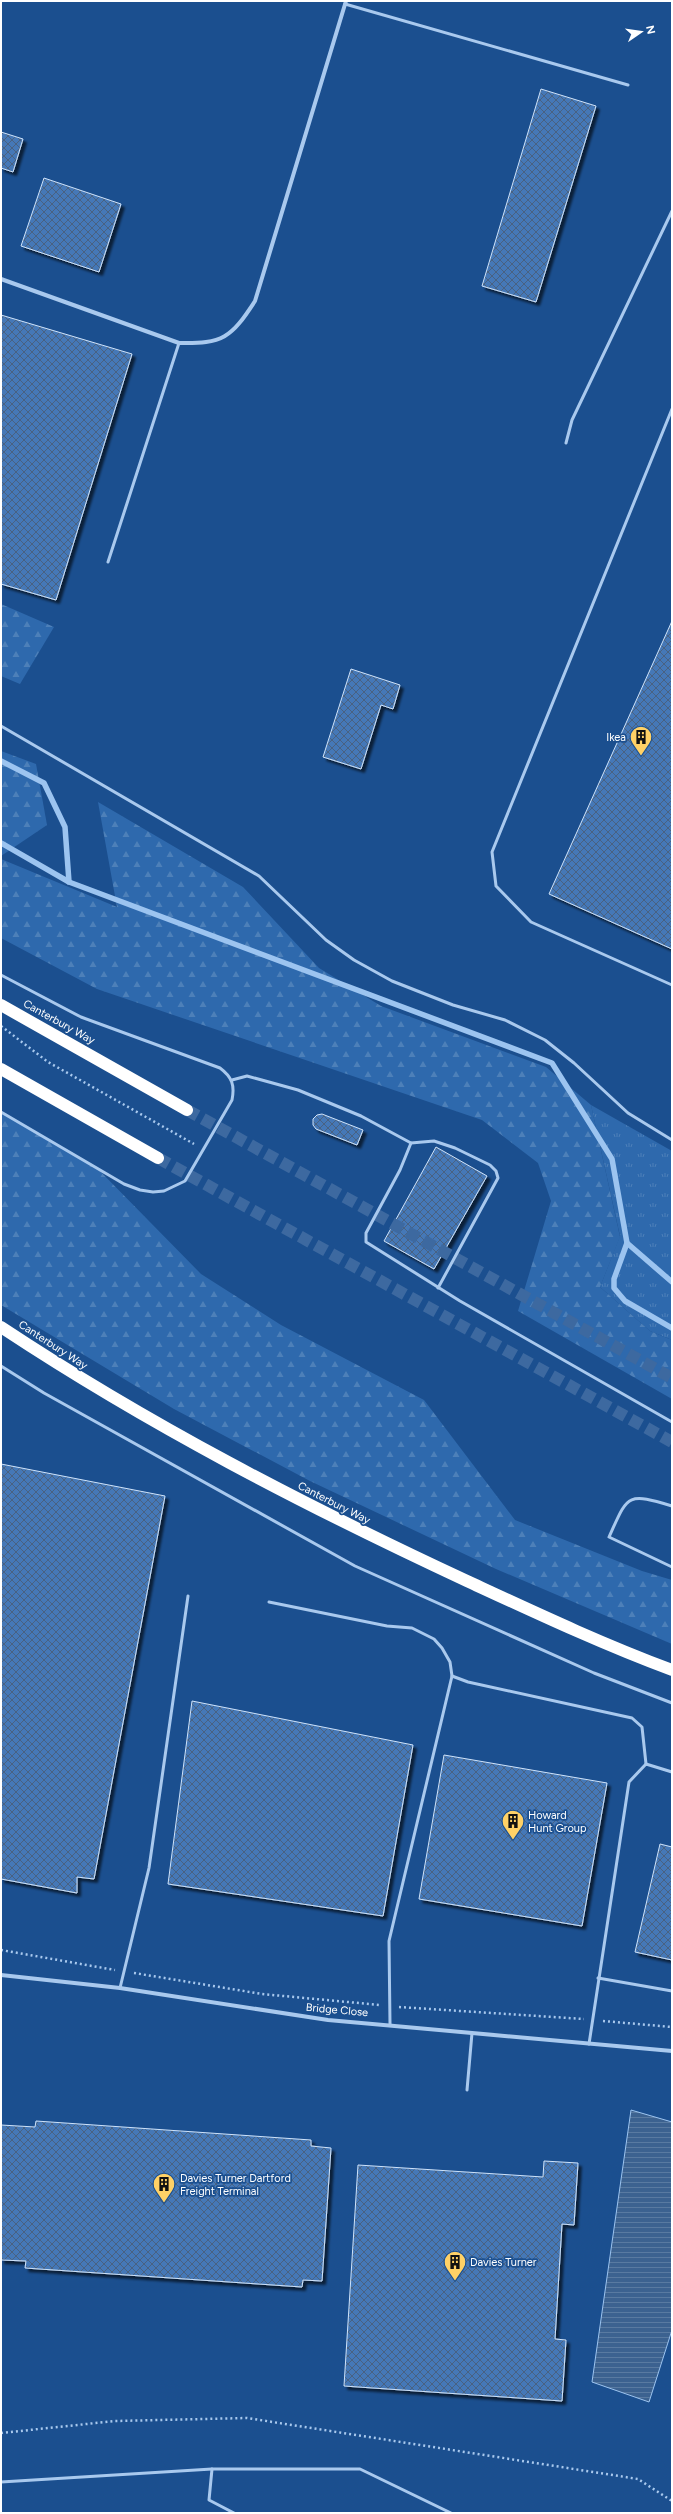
<svg xmlns="http://www.w3.org/2000/svg" width="673" height="2514" font-family="Figtree,sans-serif">
<style>
.grass{fill:url(#grass-tufts)}
.forest{fill:url(#forest-firs)}
.water{fill:url(#water-rules);stroke:#9cc4f0}
.lines{fill:none;stroke-linecap:round;stroke-linejoin:round}
.stream{stroke:#9cc4f0;stroke-width:5.5}
.building{fill:url(#building-cross-hatch);stroke:#cfe3fa;filter:url(#shadow)}
.highway-tunnel{stroke:#3d69a0;stroke-width:12;stroke-dasharray:12 6;stroke-linecap:butt}
.path{stroke:#a9c9ee;stroke-width:2.5;stroke-dasharray:2 3;stroke-linecap:butt}
.lane{stroke:#a9c9ee;stroke-width:3}
.street{stroke:#a9c9ee;stroke-width:4}
.highway{stroke:#fff;stroke-width:12}
.labels{text-anchor:middle;dominant-baseline:central;stroke-width:3.5;stroke-linejoin:round;paint-order:stroke}
.poi-label{font-size:11px;fill:#fff;stroke:#1b4f8f;text-anchor:start}
.street-label{font-size:11px;fill:#fff;stroke:#1b4f8f}
</style>
<defs>
<pattern id="grass-tufts" width="24" height="20" patternUnits="userSpaceOnUse"><rect width="24" height="20" fill="#2e69ad"/><path d="M3 7l-1-3M5 7V3M7 7l1-3M15 17l-1-3M17 17v-4M19 17l1-3" fill="none" stroke="#4d80b9"/></pattern>
<pattern id="forest-firs" width="22" height="20" patternUnits="userSpaceOnUse"><rect width="22" height="20" fill="#2e69ad"/><path d="M5 1l3.5 6h-7zM16 11l3.5 6h-7z" fill="#4d80b9"/></pattern>
<pattern id="water-rules" width="6" height="5" patternUnits="userSpaceOnUse"><rect width="6" height="5" fill="#3c6290"/><path d="M0 2.5h6" fill="none" stroke="#597aa1"/></pattern>
<pattern id="building-cross-hatch" width="8" height="8" patternUnits="userSpaceOnUse"><rect width="8" height="8" fill="#4478b7"/><path d="M0 0l8 8M0 8l8-8" fill="none" stroke="#486282"/></pattern>
<filter id="shadow"><feDropShadow dx="3.5" dy="3.5" stdDeviation="1" flood-color="#0009"/></filter>
</defs>
<rect width="100%" height="100%" fill="#1b4f8f"/>
<!-- grass -->
<polygon class="grass" points="591,1105 672,1151 672,1340 650,1331 600,1287 620,1236"/>
<!-- forest -->
<g class="forest">
<polygon points="1,604 54,627 20,684 1,676"/>
<polygon points="1,751 36,764 47,825 1,856"/>
<polygon points="98,802 243,887 319,968 381,1006 546,1067 591,1105 620,1237 600,1287 650,1331 672,1340 672,1399 518,1311 551,1201 538,1163 482,1120 97,989 1,938 1,859 117,907"/>
<polygon points="1,1112 95,1166 201,1274 281,1325 424,1400 515,1520 642,1571 672,1580 672,1644 496,1569 310,1481 174,1409 1,1305"/>
</g>
<!-- water -->
<polygon class="water" points="631,2110 672,2122 672,2330 649,2402 592,2382"/>
<g class="lines">
<!-- stream -->
<g class="stream">
<polyline points="1,761 44,783 65,827 69,882"/>
<polyline points="1,843 69,882 552,1063 612,1159 627,1243 614,1279 614,1288 625,1301 672,1328"/>
<polyline points="627,1243 672,1282"/>
</g>
</g>
<!-- building -->
<g class="building">
<polygon points="541,89 596,106 536,302 482,286"/>
<polygon points="1,132 23,139 13,172 1,168"/>
<polygon points="44,178 121,204 99,272 21,246"/>
<polygon points="1,315 132,354 56,600 1,584"/>
<polygon points="672,621 672,949 549,894"/>
<polygon points="351,669 400,685 393,709 381,705 361,769 323,757"/>
<polygon points="322,1114 363,1130 357,1145 316,1129 313,1125 313,1119 317,1115"/>
<polygon points="436,1147 487,1176 434,1269 384,1241"/>
<polygon points="1,1464 165,1496 94,1879 77,1877 77,1893 1,1879"/>
<polygon points="192,1701 413,1745 383,1916 168,1884"/>
<polygon points="444,1755 607,1783 582,1926 419,1899"/>
<polygon points="660,1844 672,1847 672,1960 635,1952"/>
<polygon points="36,2121 311,2140 311,2146 331,2148 322,2281 303,2280 302,2287 25,2268 26,2261 1,2260 1,2125 35,2127"/>
<polygon points="544,2161 578,2163 574,2225 562,2224 555,2339 566,2340 562,2401 344,2386 358,2165 543,2177"/>
</g>
<g class="lines">
<!-- highway-tunnel -->
<g class="highway-tunnel">
<polyline points="187,1110 672,1378"/>
<polyline points="158,1158 672,1442"/>
</g>
<!-- path -->
<g class="path">
<polyline points="1,1026 48,1062 194,1144"/>
<polyline points="1,1950 115,1970"/>
<polyline points="134,1973 262,1994 380,2005"/>
<polyline points="399,2007 584,2019"/>
<polyline points="603,2021 672,2027"/>
<polyline points="1,2433 115,2421 247,2418 638,2479 672,2501"/>
</g>
<!-- lane -->
<g class="lane">
<polyline points="345,4 628,85"/>
<polyline points="672,409 492,852 496,886 531,922 672,985"/>
<polyline points="566,443 572,420 672,211"/>
<polyline points="108,562 179,343"/>
<polyline points="1,726 259,876 326,940 354,960 392,981 453,1005 505,1020 545,1040 574,1063 628,1113 672,1140"/>
<path d="M1,975L81,1017L220,1068C232,1077 235,1085 232,1100L185,1181L164,1191L153,1192L140,1190L124,1184L1,1112"/>
<polyline points="232,1080 247,1076 298,1090 361,1116 411,1143 400,1170 366,1233 366,1242 460,1301 672,1422"/>
<polyline points="411,1143 434,1141 455,1148 490,1165 496,1171 498,1178 438,1288"/>
<polyline points="1,1366 44,1393 355,1566 594,1673 672,1703"/>
<path d="M672,1506C626,1492 628,1495 609,1537L672,1567"/>
<polyline points="269,1602 387,1626 412,1628 434,1639 442,1648 450,1662 452,1676 389,1941 390,2024"/>
<polyline points="452,1676 468,1682 632,1718 642,1727 646,1764"/>
<polyline points="598,1978 672,1991"/>
<polyline points="120,1988 149,1868 188,1596"/>
<polyline points="589,2044 629,1782 646,1764 672,1772"/>
<polyline points="467,2090 472,2033"/>
<polyline points="212,2469 209,2500 234,2513"/>
<polyline points="1,2482 212,2469 360,2469 451,2513"/>
</g>
<!-- street -->
<g class="street">
<path d="M1,279L179,343C223,344 231,338 255,301L346,1"/>
<polyline points="1,1975 120,1988 328,2020 672,2051"/>
</g>
<!-- highway -->
<g class="highway">
<polyline points="1,1005 187,1110"/>
<polyline points="1,1069 158,1158"/>
<path d="M1,1327C149,1425 306,1506 467,1581C534,1612 602,1644 672,1670"/>
</g>
</g>
<!-- icons -->
<defs>
<g id="building-pin" transform="scale(1.15)"><path d="M0 17L-7.5 6A9.5 9.5 0 1 1 7.5 6Z" fill="#ffd166" stroke="#1b4f8f"/><path d="M-4-6H4V6H1V3H-1V6H-4ZM-2.5-4.3h1.7v1.8h-1.7ZM.8-4.3h1.7v1.8H.8ZM-2.5-1h1.7V.8h-1.7ZM.8-1h1.7V.8H.8Z" fill="#111"/></g>
</defs>
<g fill-rule="evenodd">
<use href="#building-pin" x="641" y="737"/>
<use href="#building-pin" x="513" y="1821"/>
<use href="#building-pin" x="164" y="2184"/>
<use href="#building-pin" x="455" y="2262"/>
</g>
<g class="labels">
<!-- poi labels -->
<g class="poi-label">
<text x="626" y="737" text-anchor="end">Ikea</text>
<text x="528" y="1815">Howard<tspan x="528" dy="13">Hunt Group</tspan></text>
<text x="180" y="2178">Davies Turner Dartford<tspan x="180" dy="13">Freight Terminal</tspan></text>
<text x="470" y="2262">Davies Turner</text>
</g>
<!-- street labels -->
<g class="street-label">
<text transform="translate(59 1022) rotate(29)">Canterbury Way</text>
<text transform="translate(53 1345) rotate(33)">Canterbury Way</text>
<text transform="translate(334 1503) rotate(27)">Canterbury Way</text>
<text transform="translate(337 2010) rotate(5)">Bridge Close</text>
</g>
</g>
<!-- border -->
<rect width="673" height="2514" fill="none" stroke="#ffffff" stroke-width="4"/>
<!-- north arrow -->
<g transform="translate(641 32) rotate(77)" stroke="#1b4f8f" stroke-width="3" paint-order="stroke">
<path d="M0-3L7 15L0 10L-7 15Z" fill="#ffffff"/>
<text y="-6" font-size="11" font-weight="bold" text-anchor="middle" fill="#ffffff">N</text>
</g>
</svg>
